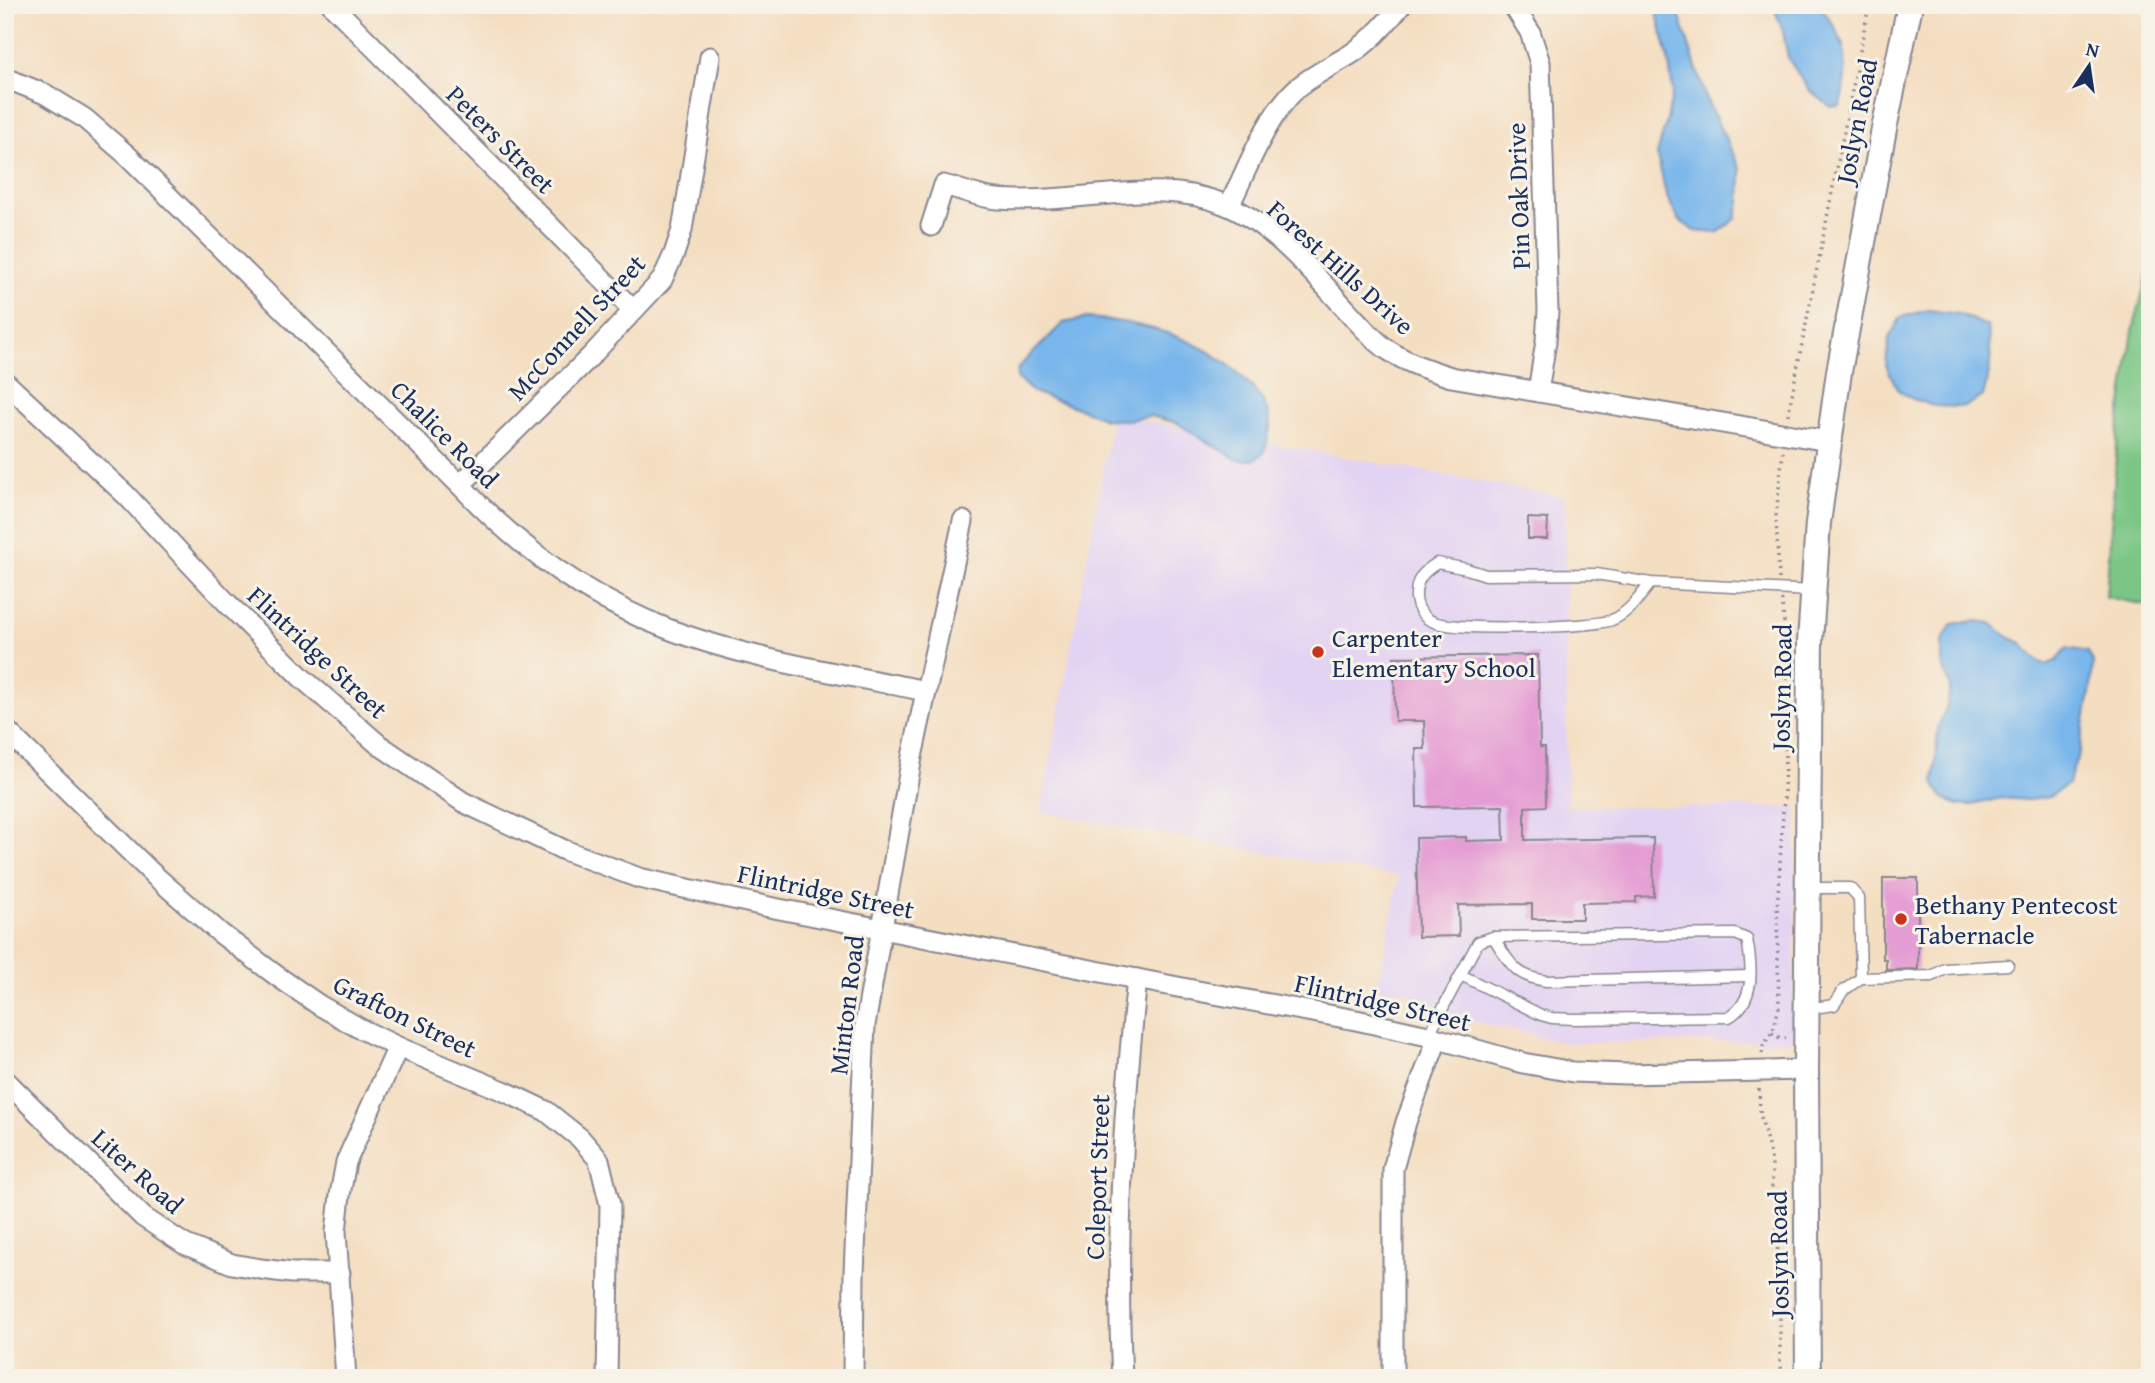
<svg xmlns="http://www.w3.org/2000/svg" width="2155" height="1383" font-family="'Gentium Book Plus',serif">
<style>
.built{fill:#e3d3f3}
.green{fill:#7bc685;stroke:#4b7a72;stroke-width:2}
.water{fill:#78b6eb;stroke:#4a72a4;stroke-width:2}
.building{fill:#e59ed3}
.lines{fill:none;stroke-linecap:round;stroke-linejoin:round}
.service-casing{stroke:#888690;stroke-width:13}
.minor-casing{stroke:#888690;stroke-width:23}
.tertiary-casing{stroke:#888690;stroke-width:28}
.path{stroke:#888690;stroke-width:3.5;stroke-dasharray:2 5;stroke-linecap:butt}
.service{stroke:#fff;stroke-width:10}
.minor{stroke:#fff;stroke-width:19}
.tertiary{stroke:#fff;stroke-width:24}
.poi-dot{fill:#c8321e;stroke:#f7f3e8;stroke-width:2.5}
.labels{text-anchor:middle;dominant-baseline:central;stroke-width:6;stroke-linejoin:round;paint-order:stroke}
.street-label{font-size:26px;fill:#1b2f5e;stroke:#f7f3e8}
.poi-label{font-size:26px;fill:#1b2f5e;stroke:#f7f3e8;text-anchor:start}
</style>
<rect width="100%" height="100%" fill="#f7f3e8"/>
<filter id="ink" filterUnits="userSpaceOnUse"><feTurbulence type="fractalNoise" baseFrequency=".0143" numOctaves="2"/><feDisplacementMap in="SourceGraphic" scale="14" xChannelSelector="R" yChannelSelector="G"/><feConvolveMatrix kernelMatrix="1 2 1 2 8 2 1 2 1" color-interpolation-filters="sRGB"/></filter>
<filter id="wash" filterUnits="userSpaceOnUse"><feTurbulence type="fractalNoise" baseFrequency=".00686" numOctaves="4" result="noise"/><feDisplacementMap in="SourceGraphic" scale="28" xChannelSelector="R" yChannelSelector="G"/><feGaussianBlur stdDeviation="1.57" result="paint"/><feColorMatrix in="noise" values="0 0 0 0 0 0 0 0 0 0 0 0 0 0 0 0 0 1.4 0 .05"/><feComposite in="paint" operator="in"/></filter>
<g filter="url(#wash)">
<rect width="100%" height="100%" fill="#f4dec1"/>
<!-- built -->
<polygon class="built" points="1113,415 1565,497 1567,807 1796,807 1793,1041 1566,1043 1411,1006 1410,992 1377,989 1399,877 1041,812"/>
<!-- green -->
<polygon class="green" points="2150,264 2150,550 2146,605 2106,597 2118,431 2133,331"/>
<!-- water -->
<g class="water">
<polygon points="1655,5 1676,5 1707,101 1741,170 1740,201 1736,219 1717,233 1695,231 1679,220 1666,195 1657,154 1667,120 1673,91 1668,57"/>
<path d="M1773,5H1818C1849,39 1850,63 1840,106L1831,107L1809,90L1788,58L1783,31Z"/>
<path d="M1928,310L1959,314L1987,326C1992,357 1992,366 1983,396L1964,407L1934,406L1913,399L1898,390L1886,365L1889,338L1901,317Z"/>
<path d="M1087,318C1141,322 1200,337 1241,376C1251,385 1262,397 1267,410C1273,424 1268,438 1264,452L1254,460H1238L1177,423L1151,416L1126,420L1105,419L1081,409L1033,392L1017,378L1018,368L1063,323Z"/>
<polygon points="1976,621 1991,623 2008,637 2022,643 2034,658 2046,665 2058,660 2066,648 2088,652 2093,662 2091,687 2079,752 2068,784 2049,797 2028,800 2001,798 1972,805 1957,805 1943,798 1934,783 1938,728 1948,703 1950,685 1942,664 1942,642 1952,624"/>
</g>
<g id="blocks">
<!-- building -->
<g class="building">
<polygon points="1528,518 1548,519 1547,539 1528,539"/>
<polygon points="1538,655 1540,747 1545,747 1546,806 1525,807 1525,840 1653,838 1654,896 1636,897 1636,902 1582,903 1582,919 1532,919 1532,904 1458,905 1459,936 1418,937 1416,838 1466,837 1466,841 1504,840 1503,806 1417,807 1416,749 1425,749 1424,721 1395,721 1394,657"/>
<polygon points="1883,878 1918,878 1918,969 1886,970 1886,959 1883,959"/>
</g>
</g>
</g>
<g filter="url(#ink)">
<use href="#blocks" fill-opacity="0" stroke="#888690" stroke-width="2"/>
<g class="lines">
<!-- service casing -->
<g class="service-casing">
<g id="service">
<path d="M1651,583C1640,596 1629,613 1612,620C1590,628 1456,631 1434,622C1424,619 1417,609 1416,598C1415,580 1423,572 1437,563L1467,569L1486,575L1596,574L1651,583L1813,591"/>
<polyline points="1808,888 1850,888 1859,898 1861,978 1932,976 1945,969 2008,965"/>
<path d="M1493,937C1510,962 1513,976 1546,981L1750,976"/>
<polyline points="1807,1009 1834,1005 1843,991 1861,978"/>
<path d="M1428,1036L1478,942L1493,937L1735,934L1747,939C1752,966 1756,1001 1729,1017L1574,1019L1552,1018L1541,1015L1461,975"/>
</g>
</g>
<!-- minor casing -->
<g class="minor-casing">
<g id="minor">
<polyline points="332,5 633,310"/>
<polyline points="1513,5 1530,32 1540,63 1548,311 1546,341 1538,392"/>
<path d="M5,78L45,94L84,118L128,156L460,485C518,547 588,598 668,629C748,659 842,674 926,691"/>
<path d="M1229,206C1247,170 1266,117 1296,89C1312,75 1332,66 1351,54C1371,41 1386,24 1401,5"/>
<path d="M931,226L944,185C959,189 974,195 990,198C1008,201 1030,200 1048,199C1109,196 1168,181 1226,205C1272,224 1313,273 1346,309C1359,323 1372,339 1388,350C1407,363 1429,370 1451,377L1828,441"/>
<polyline points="5,382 126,495 227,603 301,677 378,744 463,802 564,850 639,878 769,907 1198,991 1356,1020 1428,1036 1523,1063 1573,1072 1626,1074 1806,1070"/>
<polyline points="460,485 591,356 662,280 674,254 682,230 710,57"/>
<polyline points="5,729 154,875 220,933 277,976 319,1005 359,1028 398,1047 506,1092 546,1111 580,1138 599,1160 610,1205 607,1378"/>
<polyline points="5,1080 143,1217 184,1244 232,1264 261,1269 292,1273 340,1273"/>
<polyline points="346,1378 336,1232 340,1195 346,1162 398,1047"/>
<polyline points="853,1378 854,1273 865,1025 912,757 963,521"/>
<path d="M1122,1378C1115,1245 1123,1112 1137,979"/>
<polyline points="1393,1378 1393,1169 1406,1122 1437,1040"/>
</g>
</g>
<!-- tertiary casing -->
<g class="tertiary-casing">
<polyline id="tertiary" points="1808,1378 1806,1070 1810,642 1818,523 1839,372 1884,129 1910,5"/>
</g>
<!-- path -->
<g class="path">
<polyline points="1788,415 1869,5"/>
<polyline points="1779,579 1776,516 1783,451"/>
<polyline points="1782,600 1787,655"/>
<polyline points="1772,1033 1778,1037 1786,1038"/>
<polyline points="1762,1054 1763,1046 1773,1031 1779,1007 1777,912 1784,796 1787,674"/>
<polyline points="1759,1089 1760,1113 1772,1162 1772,1189 1777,1210 1778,1273 1780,1287 1780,1361 1783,1378"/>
</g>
<!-- service -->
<use href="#service" class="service"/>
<!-- minor -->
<use href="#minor" class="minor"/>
<!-- tertiary -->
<use href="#tertiary" class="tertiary"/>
</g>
</g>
<!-- markers -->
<g class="poi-dot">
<circle cx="1318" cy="652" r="7"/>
<circle cx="1901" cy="919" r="7"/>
</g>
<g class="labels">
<!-- street labels -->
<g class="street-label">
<text transform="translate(1856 121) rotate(-79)">Joslyn Road</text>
<text transform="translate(501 139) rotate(45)">Peters Street</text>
<text transform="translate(1518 196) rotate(-92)">Pin Oak Drive</text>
<text transform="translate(1341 267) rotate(42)">Forest Hills Drive</text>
<text transform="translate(576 327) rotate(-47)">McConnell Street</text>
<text transform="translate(445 434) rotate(45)">Chalice Road</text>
<text transform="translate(318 652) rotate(43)">Flintridge Street</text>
<text transform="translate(1781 687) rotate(-89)">Joslyn Road</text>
<text transform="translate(826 891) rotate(12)">Flintridge Street</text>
<text transform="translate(1383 1002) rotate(13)">Flintridge Street</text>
<text transform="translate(846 1005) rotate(-83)">Minton Road</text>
<text transform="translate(405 1016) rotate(26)">Grafton Street</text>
<text transform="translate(138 1171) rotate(42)">Liter Road</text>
<text transform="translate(1097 1177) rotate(-88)">Coleport Street</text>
<text transform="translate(1778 1254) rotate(-91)">Joslyn Road</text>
</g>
<!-- poi labels -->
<g class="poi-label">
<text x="1332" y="637">Carpenter<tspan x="1332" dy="30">Elementary School</tspan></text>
<text x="1915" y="904">Bethany Pentecost<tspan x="1915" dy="30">Tabernacle</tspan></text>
</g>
</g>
<!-- margin -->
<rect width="2155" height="1383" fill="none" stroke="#f7f3e8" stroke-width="28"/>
<!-- north arrow -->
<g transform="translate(2089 66) rotate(13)" stroke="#f7f3e8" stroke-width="5" paint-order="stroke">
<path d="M0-5L12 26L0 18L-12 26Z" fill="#1b2f5e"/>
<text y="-10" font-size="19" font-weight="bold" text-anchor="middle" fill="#1b2f5e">N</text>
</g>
</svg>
